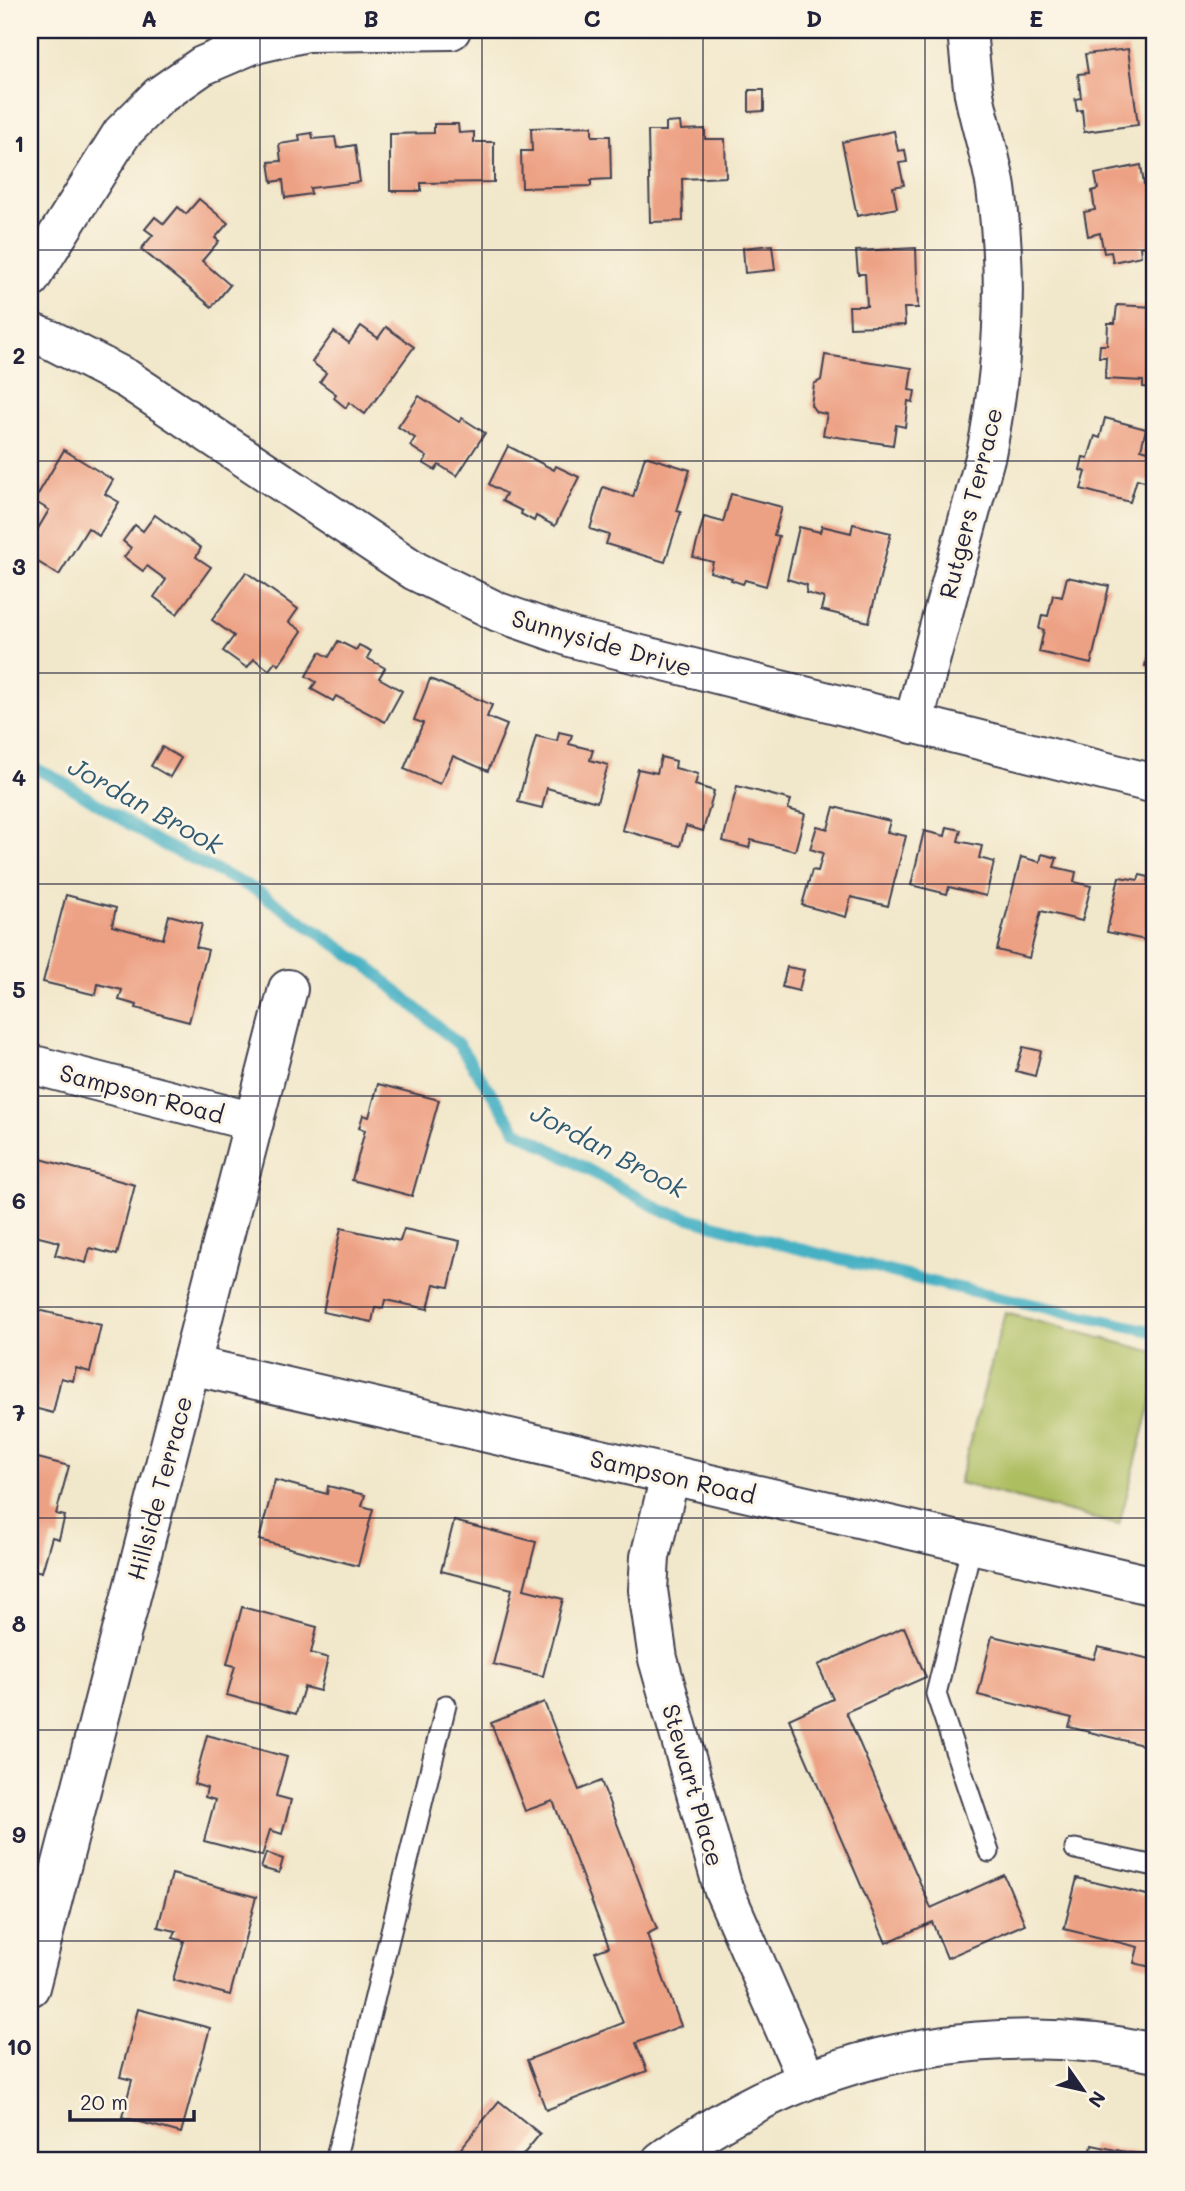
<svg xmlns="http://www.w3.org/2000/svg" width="1185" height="2191" font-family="Mali,sans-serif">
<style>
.green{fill:#adbe61;stroke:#68704e;stroke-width:2}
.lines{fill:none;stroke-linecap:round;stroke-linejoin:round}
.stream{stroke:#46b1c4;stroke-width:12}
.building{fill:#eda184}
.lane-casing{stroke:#414050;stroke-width:23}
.street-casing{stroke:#414050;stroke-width:42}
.lane{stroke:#fff;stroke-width:19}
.street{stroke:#fff;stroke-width:38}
.grid{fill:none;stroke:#22223b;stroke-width:2;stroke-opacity:0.55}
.labels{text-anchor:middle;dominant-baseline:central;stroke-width:6;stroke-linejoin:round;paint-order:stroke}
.street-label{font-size:24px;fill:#22223b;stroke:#fcf5e5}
.water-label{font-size:26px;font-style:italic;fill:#305b72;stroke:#fcf5e5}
.neatline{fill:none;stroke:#22223b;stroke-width:2.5}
.grid-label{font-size:23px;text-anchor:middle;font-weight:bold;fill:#22223b}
</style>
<rect width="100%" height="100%" fill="#fcf5e5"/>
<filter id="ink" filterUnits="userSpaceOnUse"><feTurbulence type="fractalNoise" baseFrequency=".0143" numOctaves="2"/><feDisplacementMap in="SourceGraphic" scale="14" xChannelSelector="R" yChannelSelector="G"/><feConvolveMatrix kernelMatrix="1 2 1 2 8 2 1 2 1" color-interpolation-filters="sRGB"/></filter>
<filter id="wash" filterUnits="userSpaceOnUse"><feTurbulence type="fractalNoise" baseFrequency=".00686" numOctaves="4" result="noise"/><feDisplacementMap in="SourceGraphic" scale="28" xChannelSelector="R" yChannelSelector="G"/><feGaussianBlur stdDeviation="1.57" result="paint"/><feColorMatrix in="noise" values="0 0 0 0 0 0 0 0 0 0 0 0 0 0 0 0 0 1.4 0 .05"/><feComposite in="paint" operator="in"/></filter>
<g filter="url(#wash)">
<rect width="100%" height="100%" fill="#f1e7ca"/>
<!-- green -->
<polygon class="green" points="1005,1313 1155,1352 1155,1388 1119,1525 959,1483"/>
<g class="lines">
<!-- stream -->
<polyline class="stream" points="30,766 63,782 158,842 256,890 370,968 459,1045 516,1130 661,1210 788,1246 928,1281 1155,1332"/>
</g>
<g id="blocks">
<!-- building -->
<g class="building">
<polygon points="1128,49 1138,125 1084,132 1082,110 1077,111 1075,99 1081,98 1078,74 1088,73 1085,54"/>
<polygon points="749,90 764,90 764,111 749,112"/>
<polygon points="680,122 681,130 705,129 705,139 725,139 726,177 682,179 683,221 650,222 648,131 666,131 666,123"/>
<polygon points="434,124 458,124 459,133 474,132 474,142 494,142 494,182 421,183 421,191 390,191 390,134 434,133"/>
<polygon points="592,126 592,136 610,136 611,179 591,180 591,186 522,188 521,151 532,151 531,128"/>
<polygon points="894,131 898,151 905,150 907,162 899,163 904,185 893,187 897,208 857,216 842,142"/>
<polygon points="312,133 313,139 335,137 337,148 355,145 360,182 310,188 311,194 285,198 283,180 272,182 269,162 281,161 279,144 300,141 299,135"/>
<polygon points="1141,165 1144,184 1155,182 1155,245 1140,247 1141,256 1113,262 1111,252 1104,253 1100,233 1088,236 1084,212 1095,210 1092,191 1098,189 1095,174"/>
<polygon points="199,199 228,223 215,238 219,241 202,261 230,285 212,307 141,249 153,235 145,229 155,217 164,224 178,207 186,214"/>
<polygon points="772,245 775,270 745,273 743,248"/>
<polygon points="916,248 918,308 904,308 905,325 850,327 849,306 867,306 865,274 858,274 856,251"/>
<polygon points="1117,305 1155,307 1155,388 1143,387 1143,381 1105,379 1106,357 1099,357 1100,345 1107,345 1108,323 1115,323"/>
<polygon points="361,326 378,338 386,327 414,347 365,414 349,402 346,408 334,398 336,394 320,382 326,373 312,362 334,332 349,343"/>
<polygon points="825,355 912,368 909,390 915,391 913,402 908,401 905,427 896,425 893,445 823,435 827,414 816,412 811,405 814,384 821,380"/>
<polygon points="419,396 459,422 462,418 485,433 457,476 439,465 435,470 423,463 427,457 410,446 415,438 398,427"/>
<polygon points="1105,418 1146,429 1141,449 1155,453 1155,484 1137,479 1130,502 1081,489 1086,472 1080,470 1083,457 1088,458 1095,436 1100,438"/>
<polygon points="508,446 554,470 556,466 579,477 555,526 536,516 534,521 521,514 522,511 502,501 506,494 489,484"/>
<polygon points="64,450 113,480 105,494 119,502 99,536 88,528 59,575 30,557 30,542 49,510 34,501"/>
<polygon points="645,456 690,470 677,511 681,512 665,562 606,544 609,535 590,529 603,487 633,497"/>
<polygon points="731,494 782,507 774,535 779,536 766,586 745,580 743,584 731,580 732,578 710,572 713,562 693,557 704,517 723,522"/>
<polygon points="155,515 201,548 196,557 211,567 177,614 154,597 166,580 147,566 143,571 124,557 131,548 123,541 135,525 143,531"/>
<polygon points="853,524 891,533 869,622 821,610 824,598 806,593 807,585 787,579 799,527 820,532 822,526 851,533"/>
<polygon points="246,572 298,609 289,622 302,631 279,665 275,662 269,670 254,659 247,668 223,651 234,636 212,620"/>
<polygon points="1067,577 1109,586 1091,664 1039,652 1044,630 1039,629 1042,615 1048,616 1053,595 1062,597"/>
<polygon points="1154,628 1155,628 1155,668 1145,666"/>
<polygon points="338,641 356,650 359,645 371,651 367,658 385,668 379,678 402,691 385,722 336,696 333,701 311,689 316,682 306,676 320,652 329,657"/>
<polygon points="430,679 492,705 487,717 507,725 488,771 453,756 440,784 404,769 423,723 414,720"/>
<polygon points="559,732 572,735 569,744 593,750 590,760 608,765 597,802 547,788 542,808 518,802 536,736 557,741"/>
<polygon points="162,747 181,758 170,777 151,766"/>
<polygon points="661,757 676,761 675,768 698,774 695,785 714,791 703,831 686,826 680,846 622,830 638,769 657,773"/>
<polygon points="737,786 791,800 788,809 805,814 795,851 751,840 749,848 723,841"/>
<polygon points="834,807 890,821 887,832 906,836 888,906 851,897 846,917 802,905 812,870 818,871 823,853 810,849 817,826 828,829"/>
<polygon points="947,827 961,830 958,841 982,846 979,858 994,862 986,896 949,887 947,894 911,885 924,831 945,836"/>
<polygon points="1042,854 1057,858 1054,867 1076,872 1074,882 1091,886 1082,921 1041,911 1029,958 997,950 1021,857 1040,862"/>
<polygon points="1140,875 1149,877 1148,884 1155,885 1155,942 1107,932 1119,877 1138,880"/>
<polygon points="66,895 116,908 112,926 163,939 169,915 202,924 196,947 208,950 189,1022 136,1008 137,1005 119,1000 122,990 98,984 96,995 43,982"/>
<polygon points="787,967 804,970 799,991 782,987"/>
<polygon points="1023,1047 1041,1051 1035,1076 1016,1071"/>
<polygon points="378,1084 439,1100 412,1196 352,1180 365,1130 359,1128 363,1115 369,1117"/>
<polygon points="30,1156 135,1185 117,1255 90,1248 86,1263 55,1255 59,1242 31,1235 37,1214 30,1212"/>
<polygon points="341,1228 400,1241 404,1229 460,1241 449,1287 434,1284 428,1309 385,1300 383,1308 375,1307 372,1322 323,1312"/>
<polygon points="30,1308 101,1325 90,1372 76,1368 73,1381 61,1378 53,1413 30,1407"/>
<polygon points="30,1456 69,1466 56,1514 65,1516 59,1539 52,1537 42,1572 30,1569"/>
<polygon points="275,1480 327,1494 328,1486 365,1495 362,1506 373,1509 358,1566 259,1540"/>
<polygon points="454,1521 536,1542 524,1589 563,1599 543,1676 493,1664 512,1589 441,1571"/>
<polygon points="242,1607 317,1627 311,1653 328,1658 320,1691 304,1687 296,1714 227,1695 235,1666 227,1664"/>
<polygon points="904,1627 926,1677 846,1712 931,1908 1004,1875 1025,1924 947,1958 932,1922 886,1943 789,1719 833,1699 818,1665"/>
<polygon points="992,1636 1094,1659 1098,1647 1155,1660 1155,1748 1069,1727 1072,1718 978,1695"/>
<polygon points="544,1702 579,1790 601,1781 657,1929 647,1934 681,2026 636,2043 647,2071 546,2110 527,2060 623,2023 595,1952 609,1947 553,1801 525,1811 491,1723"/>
<polygon points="207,1735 287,1757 276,1796 291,1800 282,1834 270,1830 262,1856 204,1841 215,1800 205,1797 207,1788 194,1784"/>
<polygon points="266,1853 283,1859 279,1873 261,1868"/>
<polygon points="172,1874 256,1897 230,1995 173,1980 184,1941 173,1938 176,1931 158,1927"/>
<polygon points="1077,1878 1151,1896 1149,1907 1155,1909 1155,1968 1134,1963 1138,1947 1064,1929"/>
<polygon points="138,2009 210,2028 181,2133 122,2117 132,2080 120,2077"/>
<polygon points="499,2101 540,2134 518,2161 451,2161"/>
<polygon points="1092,2145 1155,2158 1155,2161 1089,2161"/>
</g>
</g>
</g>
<g filter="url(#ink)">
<use href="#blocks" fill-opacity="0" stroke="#414050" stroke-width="2"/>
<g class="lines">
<!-- lane casing -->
<g class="lane-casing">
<g id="lane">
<polyline points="972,1544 936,1694 989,1852"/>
<polyline points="1075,1849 1155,1866"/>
<polyline points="335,2161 446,1705"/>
</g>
</g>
<!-- street casing -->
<g class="street-casing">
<g id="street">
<polyline points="30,279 122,133 159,96 202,66 251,45 307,32 451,30"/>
<polyline points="30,332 51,340 127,379 415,571 498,612 573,638 1155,784"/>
<path d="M913,724L986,454C1004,366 1008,277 996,188C991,156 980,125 974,94C971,73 969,51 967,30"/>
<polyline points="30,1064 254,1122"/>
<polyline points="191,1365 1155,1586"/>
<polyline points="670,1476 650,1557 648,1590 658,1659 723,1888 807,2080"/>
<polyline points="30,1987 288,989"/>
<path d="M661,2161C675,2150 690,2141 705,2132C837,2048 1003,2020 1155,2053"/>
</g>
</g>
<!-- lane -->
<use href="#lane" class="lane"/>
<!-- street -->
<use href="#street" class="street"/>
</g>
</g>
<!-- grid -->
<path class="grid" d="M260,30V2161M482,30V2161M703,30V2161M925,30V2161M30,250H1155M30,461H1155M30,673H1155M30,884H1155M30,1096H1155M30,1307H1155M30,1518H1155M30,1730H1155M30,1941H1155"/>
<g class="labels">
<!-- street labels -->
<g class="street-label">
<text transform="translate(970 503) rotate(-76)">Rutgers Terrace</text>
<text transform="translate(602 642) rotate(16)">Sunnyside Drive</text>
<text transform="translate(142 1093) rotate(15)">Sampson Road</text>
<text transform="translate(673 1476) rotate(13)">Sampson Road</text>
<text transform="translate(159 1488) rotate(-75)">Hillside Terrace</text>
<text transform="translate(694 1785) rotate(74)">Stewart Place</text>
</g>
<!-- water labels -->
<g class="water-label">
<text transform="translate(146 805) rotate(29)">Jordan Brook</text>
<text transform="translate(609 1150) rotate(28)">Jordan Brook</text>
</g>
</g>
<!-- margin -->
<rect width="1185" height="2191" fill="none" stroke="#fcf5e5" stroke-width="77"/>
<!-- north arrow -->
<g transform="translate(1083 2090) rotate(124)" stroke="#fcf5e5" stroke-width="5" paint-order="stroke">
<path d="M0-5L12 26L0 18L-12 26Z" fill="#22223b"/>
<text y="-10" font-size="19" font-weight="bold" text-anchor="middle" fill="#22223b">N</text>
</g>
<!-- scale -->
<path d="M70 2110v10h124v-10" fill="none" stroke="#22223b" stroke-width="3.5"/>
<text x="80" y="2110" font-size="21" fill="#22223b" stroke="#fcf5e5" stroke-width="5" paint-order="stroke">20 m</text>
<rect x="38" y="38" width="1108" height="2114" class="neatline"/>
<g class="grid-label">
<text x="149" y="27">A</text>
<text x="371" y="27">B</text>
<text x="592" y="27">C</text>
<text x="814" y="27">D</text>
<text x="1036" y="27">E</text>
<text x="19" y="152">1</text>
<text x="19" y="364">2</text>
<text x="19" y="575">3</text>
<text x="19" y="786">4</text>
<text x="19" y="998">5</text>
<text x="19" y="1209">6</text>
<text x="19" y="1421">7</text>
<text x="19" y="1632">8</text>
<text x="19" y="1843">9</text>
<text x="19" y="2055">10</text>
</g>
</svg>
